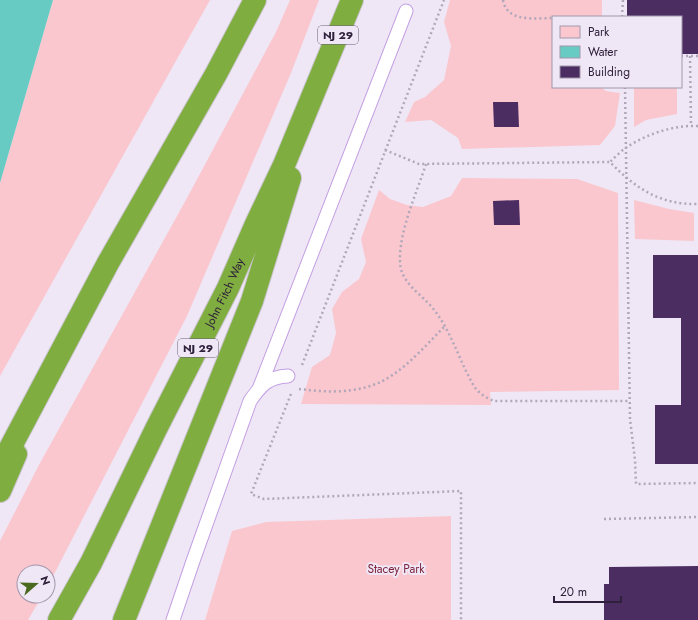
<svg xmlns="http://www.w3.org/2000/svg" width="698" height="620" font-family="Jost,sans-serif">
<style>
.green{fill:#fac7ce}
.water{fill:#68cbc3}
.building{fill:#4b2d62}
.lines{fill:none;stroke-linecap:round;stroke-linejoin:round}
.lane-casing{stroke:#c4a0e3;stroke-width:15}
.highway-casing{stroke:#c9c5cc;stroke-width:24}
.path{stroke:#b1a7ba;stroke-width:2.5;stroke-dasharray:2 3;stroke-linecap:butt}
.lane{stroke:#fff;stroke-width:13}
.highway{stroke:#80ad40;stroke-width:22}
.labels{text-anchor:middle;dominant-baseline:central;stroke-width:4;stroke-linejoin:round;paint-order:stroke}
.shield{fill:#efe7f6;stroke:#695c73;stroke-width:1}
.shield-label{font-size:11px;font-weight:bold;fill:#2f203b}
.street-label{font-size:12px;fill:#2f203b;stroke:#efe7f6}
.park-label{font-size:12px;fill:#7d243c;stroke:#efe7f6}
</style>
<rect width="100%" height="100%" fill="#efe7f6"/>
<!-- green -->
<g class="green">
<polygon points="53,0 210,0 0,376 0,183"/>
<polygon points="290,0 319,0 291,73 187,316 48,586 48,572 24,572 24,596 42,596 28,620 0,620 0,541 40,463 187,198 276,32"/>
<polygon points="450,0 602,0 602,17 553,17 553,87 601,87 606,91 620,93 615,126 600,145 462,149 458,138 431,120 405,122 414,102 425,97 444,80 451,46 444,22"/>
<polygon points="634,87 677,87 677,114 646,120 634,127"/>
<polygon points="462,178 577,179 618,193 619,390 490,392 491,405 301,404 312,367 330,355 336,333 332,309 342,292 359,279 366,262 361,239 379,190 390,199 407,205 423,207 451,196"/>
<polygon points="634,200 669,209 694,213 694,241 635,239"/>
<polygon points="451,516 451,620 205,620 232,531 266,522"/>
</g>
<!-- water -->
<polygon class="water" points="0,0 53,0 0,183"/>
<!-- building -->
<g class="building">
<polygon points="627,0 698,0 698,54 681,54 681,17 627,17"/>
<polygon points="493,102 518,102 519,127 494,127"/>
<polygon points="519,200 520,225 494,225 493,201"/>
<polygon points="653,255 698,255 698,464 655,464 655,405 681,405 681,318 653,318"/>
<polygon points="698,566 698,620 604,620 604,584 609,584 609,567"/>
</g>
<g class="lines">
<!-- lane casing -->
<g class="lane-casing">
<g id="lane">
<polyline points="259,389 406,11"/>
<path d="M173,620L193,561L250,401C261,385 268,377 288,376"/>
</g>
</g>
<!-- highway casing -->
<g class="highway-casing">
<g id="highway">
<polyline points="0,467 108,263 216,74 255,0"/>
<polyline points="0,491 16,454"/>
<path id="s1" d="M59,620L91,563L156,429L228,288L256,224L284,165L352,0"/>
<polyline points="124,620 252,301 290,178"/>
</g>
</g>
<!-- path -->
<g class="path">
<path d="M503,0C507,23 535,18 553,18"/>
<polyline points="622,17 623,0"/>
<polyline points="681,56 698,56"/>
<polyline points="690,56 691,125"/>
<polyline points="625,87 630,419 635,460 636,484 698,483"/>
<path d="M698,126C673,125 647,134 627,147C621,151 615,157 610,162C635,188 660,205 698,204"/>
<polyline points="385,150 419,164 610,162"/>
<path d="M426,164C417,192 399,231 400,261C400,281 417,291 430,305C447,324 455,348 466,371C470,378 473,387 479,392C483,396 489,399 494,401H630"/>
<polyline points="302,365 444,0"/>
<path d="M299,389C330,393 364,394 391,376C411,363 428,343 445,326"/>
<polyline points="291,394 251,494 264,499 461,491 461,620"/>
<polyline points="604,519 698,517"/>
</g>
<!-- lane -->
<use href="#lane" class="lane"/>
<!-- highway -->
<use href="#highway" class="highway"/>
</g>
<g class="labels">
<!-- shield labels -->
<g class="shield">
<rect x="318" y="26" width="40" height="18" rx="3"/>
<rect x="178" y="339" width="40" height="18" rx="3"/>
</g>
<g class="shield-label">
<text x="338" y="35">NJ 29</text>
<text x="198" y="348">NJ 29</text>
</g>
<!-- street labels -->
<g class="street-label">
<text stroke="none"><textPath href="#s1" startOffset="367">John Fitch Way</textPath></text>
</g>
<!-- park labels -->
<g class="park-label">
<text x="396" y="569">Stacey Park</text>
</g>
</g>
<!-- legend -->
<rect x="552" y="16" width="130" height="72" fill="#efe7f6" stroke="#a297ab"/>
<rect x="560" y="26" width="20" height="12" fill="#fac7ce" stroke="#a297ab"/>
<text x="588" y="36" font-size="12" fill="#2f203b">Park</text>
<rect x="560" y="46" width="20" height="12" fill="#68cbc3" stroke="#a297ab"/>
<text x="588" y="56" font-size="12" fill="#2f203b">Water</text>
<rect x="560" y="66" width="20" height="12" fill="#4b2d62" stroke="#a297ab"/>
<text x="588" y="76" font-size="12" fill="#2f203b">Building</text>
<!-- north arrow -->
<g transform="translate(36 584) rotate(70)"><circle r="19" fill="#efe7f6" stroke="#a297ab"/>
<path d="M0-3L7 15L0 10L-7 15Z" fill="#4c6a1f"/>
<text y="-6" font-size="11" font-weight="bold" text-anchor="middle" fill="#2f203b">N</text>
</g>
<!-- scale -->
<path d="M554 596v6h67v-6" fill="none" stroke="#2f203b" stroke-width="2"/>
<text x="560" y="596" font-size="12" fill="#2f203b" stroke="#efe7f6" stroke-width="3" paint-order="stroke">20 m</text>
</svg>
